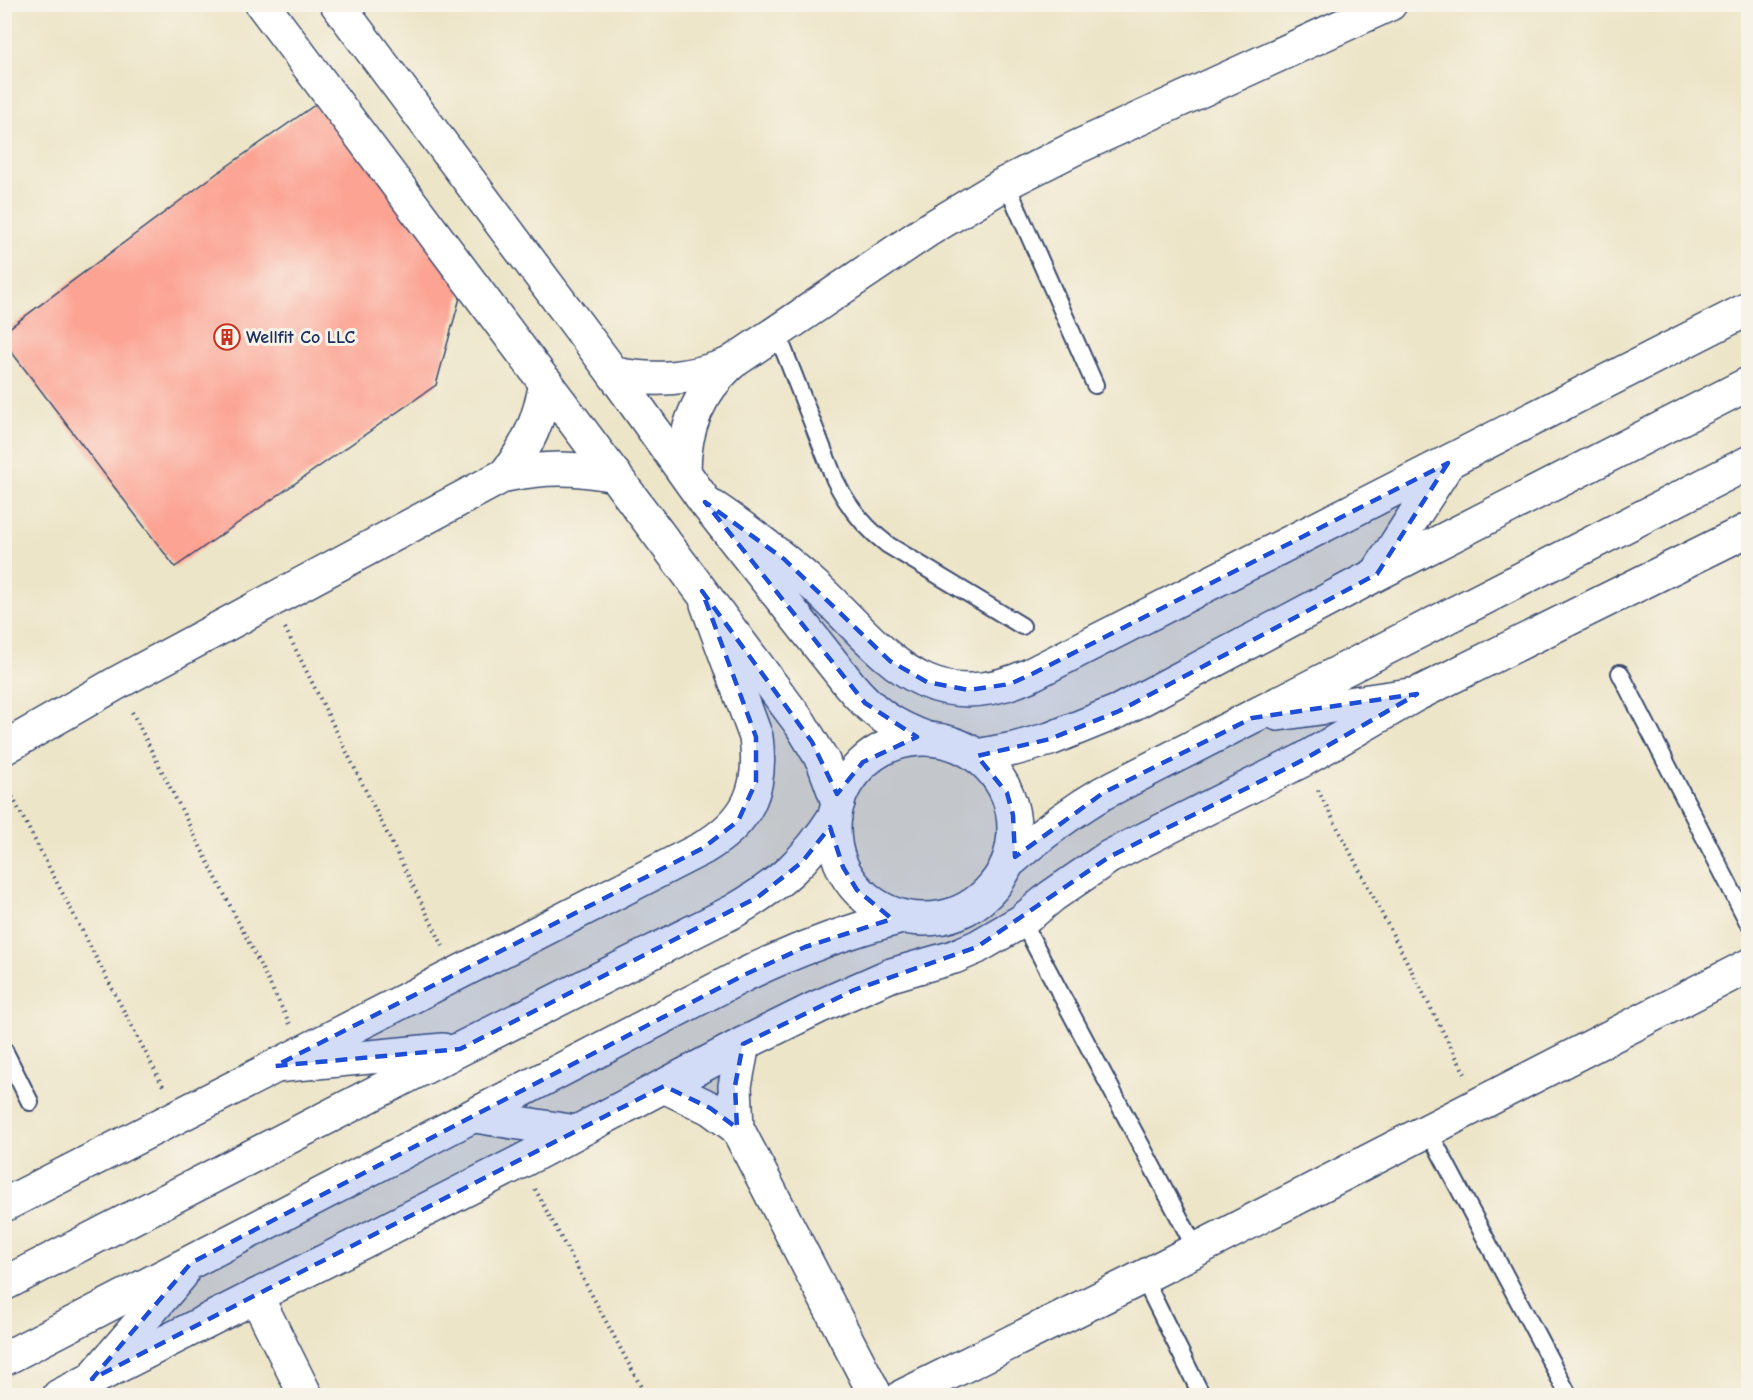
<svg xmlns="http://www.w3.org/2000/svg" width="1753" height="1400" font-family="'Comic Neue',sans-serif">
<style>
.building{fill:#fca393}
.lines{fill:none;stroke-linecap:round;stroke-linejoin:round}
.lane-casing{stroke:#3a4a6e;stroke-width:20}
.street-casing{stroke:#3a4a6e;stroke-width:36}
.secondary-casing{stroke:#3a4a6e;stroke-width:36}
.path{stroke:#3a4a6e;stroke-width:4;stroke-dasharray:1.5 4.5;stroke-linecap:butt}
.lane{stroke:#fff;stroke-width:16}
.street{stroke:#fff;stroke-width:33}
.secondary{stroke:#fff;stroke-width:33}
.marked{fill:#1d4ed8;fill-opacity:0.2;stroke:#1d4ed8;stroke-width:4.5;stroke-dasharray:12 8;stroke-linejoin:round}
.labels{text-anchor:middle;dominant-baseline:central;stroke-width:6;stroke-linejoin:round;paint-order:stroke}
.poi-label{font-size:18px;font-weight:bold;fill:#1b2f5e;stroke:#f7f3e8;text-anchor:start}
</style>
<rect width="100%" height="100%" fill="#f7f3e8"/>
<filter id="ink" filterUnits="userSpaceOnUse"><feTurbulence type="fractalNoise" baseFrequency=".0167" numOctaves="2"/><feDisplacementMap in="SourceGraphic" scale="12" xChannelSelector="R" yChannelSelector="G"/><feConvolveMatrix kernelMatrix="1 2 1 2 8 2 1 2 1" color-interpolation-filters="sRGB"/></filter>
<filter id="wash" filterUnits="userSpaceOnUse"><feTurbulence type="fractalNoise" baseFrequency=".008" numOctaves="4" result="noise"/><feDisplacementMap in="SourceGraphic" scale="24" xChannelSelector="R" yChannelSelector="G"/><feGaussianBlur stdDeviation="1.35" result="paint"/><feColorMatrix in="noise" values="0 0 0 0 0 0 0 0 0 0 0 0 0 0 0 0 0 1.4 0 .05"/><feComposite in="paint" operator="in"/></filter>
<g filter="url(#wash)">
<rect width="100%" height="100%" fill="#ede5c8"/>
<g id="blocks">
<!-- building -->
<polygon class="building" points="322,100 463,287 436,385 175,567 4,342 4,332 216,174"/>
</g>
</g>
<g filter="url(#ink)">
<use href="#blocks" fill-opacity="0" stroke="#3a4a6e" stroke-width="1.5"/>
<g class="lines">
<!-- lane casing -->
<g class="lane-casing">
<g id="lane">
<polyline points="1006,183 1095,385"/>
<path d="M777,333L835,480C848,507 864,527 888,545L1022,626"/>
<polyline points="1620,673 1748,922"/>
<polyline points="1022,921 1196,1249"/>
<polyline points="4,1050 30,1102"/>
<polyline points="1428,1130 1569,1396"/>
<polyline points="1143,1277 1202,1396"/>
</g>
</g>
<!-- street casing -->
<g class="street-casing">
<g id="street">
<path d="M614,374C655,382 691,379 730,364"/>
<path d="M684,471C684,427 699,393 731,363L928,230L1006,183L1075,148L1390,4"/>
<path d="M505,475C528,447 540,418 546,382"/>
<path d="M714,508C751,533 786,560 819,590C886,653 926,721 1030,675L1748,309"/>
<path d="M4,748L117,683L505,475C545,467 575,467 615,475"/>
<polyline points="743,1044 735,1086 737,1128 876,1396"/>
<polyline points="664,1086 710,1108 737,1128"/>
<path d="M4,1205L703,848C748,821 763,790 756,737L707,604"/>
<polyline points="256,1296 306,1396"/>
<polyline points="59,1396 520,1162 743,1044 818,1007 891,975 954,957 977,947 1022,921 1052,896 1109,857 1303,760 1417,694 1748,530"/>
<polyline points="903,1396 1143,1277 1748,966"/>
</g>
</g>
<!-- secondary casing -->
<g class="secondary-casing">
<g id="secondary">
<polyline points="262,4 800,723 823,761 838,802"/>
<path d="M337,4L614,374L705,502L849,684C873,713 893,726 928,739"/>
<polyline points="1378,572 1448,463"/>
<polyline points="1278,714 1417,694"/>
<circle cx="924" cy="829" r="90"/>
<polyline points="977,756 1014,749 1050,739 1119,711 1377,574 1748,384"/>
<path d="M1009,862C1039,836 1069,813 1103,793L1748,463"/>
<polyline points="275,1066 443,1050"/>
<polyline points="475,1116 576,1132"/>
<path d="M4,1284L460,1049L734,911C780,884 806,861 835,816"/>
<path d="M4,1359L744,975C795,950 847,931 902,917"/>
<polyline points="92,1379 181,1275"/>
</g>
</g>
<!-- path -->
<g class="path">
<polyline points="285,628 443,946"/>
<polyline points="132,712 290,1024"/>
<polyline points="4,781 163,1086"/>
<polyline points="1318,790 1466,1076"/>
<polyline points="535,1189 646,1396"/>
</g>
<!-- lane -->
<use href="#lane" class="lane"/>
<!-- street -->
<use href="#street" class="street"/>
<!-- secondary -->
<use href="#secondary" class="secondary"/>
</g>
</g>
<!-- marked area -->
<path class="marked" d="M1448,463L1377,574L1119,711L1050,739L977,756L1007,793L1013,815L1015,857L1103,793L1252,718L1417,694L1303,760L1109,857L977,947L854,990L743,1044L735,1086L737,1128L710,1108L664,1086L92,1379L191,1263L744,975L805,947L892,919L857,890L843,867L830,827L802,862L758,897L460,1049L275,1066L703,848L738,821L756,782V737L702,591L812,742L837,794L863,762L917,737L865,703L705,502L784,559L890,661L927,682L969,690L1010,684L1030,675Z"/>
<!-- icons -->
<defs>
<g id="building-ring" transform="scale(1.35)"><circle r="9.5" fill="#f7f3e8" stroke="#c8321e" stroke-width="1.5"/><path d="M-4-6H4V6H1V3H-1V6H-4ZM-2.5-4.3h1.7v1.8h-1.7ZM.8-4.3h1.7v1.8H.8ZM-2.5-1h1.7V.8h-1.7ZM.8-1h1.7V.8H.8Z" fill="#c8321e"/></g>
</defs>
<g fill-rule="evenodd">
<use href="#building-ring" x="227" y="337"/>
</g>
<g class="labels">
<!-- poi labels -->
<g class="poi-label">
<text x="246" y="337">Wellfit Co LLC</text>
</g>
</g>
<!-- margin -->
<rect width="1753" height="1400" fill="none" stroke="#f7f3e8" stroke-width="24"/>
</svg>
